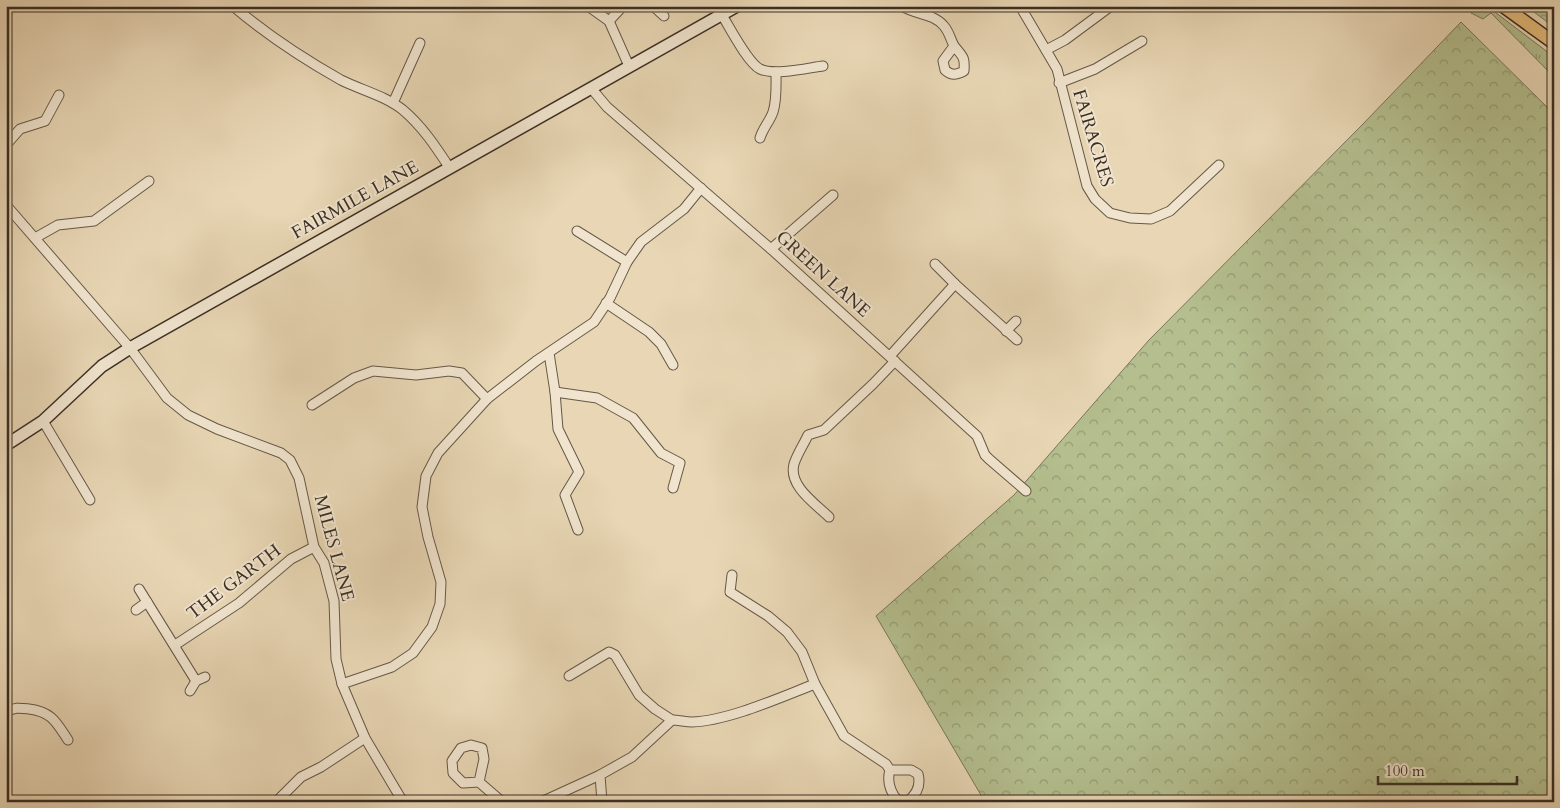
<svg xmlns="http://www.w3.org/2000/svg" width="1560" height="808" font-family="Cardo,serif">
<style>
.grass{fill:url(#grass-tufts);stroke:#777659}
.forest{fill:url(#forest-crowns);stroke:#777659}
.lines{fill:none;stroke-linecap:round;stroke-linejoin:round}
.street-casing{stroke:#665848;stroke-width:11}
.secondary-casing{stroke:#3a2e24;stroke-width:14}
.primary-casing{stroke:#3a2e24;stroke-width:15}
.street{stroke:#f0e4ce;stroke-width:9}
.secondary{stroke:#f0e4ce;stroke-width:11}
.primary{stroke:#e4bb7a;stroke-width:12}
.labels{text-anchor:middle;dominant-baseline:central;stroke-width:4;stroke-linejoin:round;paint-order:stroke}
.street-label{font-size:18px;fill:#3a2e24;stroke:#f0e4ce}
</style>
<defs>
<pattern id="grass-tufts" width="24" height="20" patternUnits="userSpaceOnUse" patternTransform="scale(1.25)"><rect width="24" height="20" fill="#b4be8e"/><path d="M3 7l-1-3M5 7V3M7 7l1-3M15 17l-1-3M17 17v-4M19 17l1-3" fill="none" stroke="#939b74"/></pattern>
<pattern id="forest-crowns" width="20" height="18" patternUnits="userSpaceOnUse" patternTransform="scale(1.25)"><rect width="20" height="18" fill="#b4be8e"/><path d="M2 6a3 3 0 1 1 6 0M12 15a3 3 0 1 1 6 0" fill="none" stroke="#939b74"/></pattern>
</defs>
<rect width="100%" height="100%" fill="#e8d6b4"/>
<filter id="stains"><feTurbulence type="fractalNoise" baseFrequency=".004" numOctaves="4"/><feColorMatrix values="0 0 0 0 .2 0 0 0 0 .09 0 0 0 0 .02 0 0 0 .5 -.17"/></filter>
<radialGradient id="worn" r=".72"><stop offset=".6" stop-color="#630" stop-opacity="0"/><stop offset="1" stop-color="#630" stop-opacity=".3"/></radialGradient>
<!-- grass -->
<polygon class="grass" points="1477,6 1487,6 1554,57 1554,77 1491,13 1483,19 1471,13"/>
<!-- forest -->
<g class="forest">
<polygon points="1530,6 1554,6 1554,27 1530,9"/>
<polygon points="1461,22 1554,114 1554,802 985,802 876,616 1014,495 1149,340 1363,124"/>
</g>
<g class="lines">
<!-- street casing -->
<g class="street-casing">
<g id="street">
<path d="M233,6C267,35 302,58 341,80C361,90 386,96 403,110C422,126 436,147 449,167"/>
<polyline points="588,6 609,21 629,66"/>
<polyline points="653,6 664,16"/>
<path d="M902,6C916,15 933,13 944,26C950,33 951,42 955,47C963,57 965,57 964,71C956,75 952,76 945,70L943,61L954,46"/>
<polyline points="1020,6 1057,69 1087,186 1095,199 1110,213 1130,218 1151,219 1170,211 1219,165"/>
<polyline points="1440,6 1446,6"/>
<path d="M722,15C730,28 748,63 760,69C774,76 808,68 823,66"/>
<polyline points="609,21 623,6"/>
<polyline points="1046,50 1065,40 1111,6"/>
<polyline points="1059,83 1095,69 1142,41"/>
<polyline points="591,88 607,107 771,249 977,436 985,455 989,459 1026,491"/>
<polyline points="393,103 420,43"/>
<path d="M760,138C763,128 770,121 773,112C777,100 776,85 776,72"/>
<polyline points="6,145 20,129 45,121 59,95"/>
<polyline points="6,205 130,348 167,398 188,415 217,429 281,453 290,460 299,478 314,547 324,563 334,601 336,659 342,684 365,738 403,802"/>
<polyline points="577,231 627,262"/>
<polyline points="35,238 58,225 94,221 149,181"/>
<polyline points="771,249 833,195"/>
<polyline points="935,264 955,284 1017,340"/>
<polyline points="606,303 649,332 661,344 673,365"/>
<polyline points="1006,331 1016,321"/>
<polyline points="549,353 555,392 558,429 579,472 565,495 578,530"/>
<polyline points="890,356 955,284"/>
<polyline points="555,392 597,398 633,418 661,453 680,463 673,488"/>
<polyline points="312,405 354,378 373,371 416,375 449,371 462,373 487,399"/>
<polyline points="43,421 90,500"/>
<path d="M829,517C816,504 788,486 794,464C797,454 804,444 808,435L824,430L873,384L895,361"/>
<path d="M732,575L730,592L768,616L787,632L802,652L815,684L844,736L886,764L890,770H911L918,774C921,785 917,794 908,801L897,800C890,791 887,780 890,770"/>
<polyline points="139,589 196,681"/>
<polyline points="136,610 147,602"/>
<polyline points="175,645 239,603 291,559 314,547"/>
<polyline points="569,676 609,652 615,655 639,695 655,709 672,720"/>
<polyline points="342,684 392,667 413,653 432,627 440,604 441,582 428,537 422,507 426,476 438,453 487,399 536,361 594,322 610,298 627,262 641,242 684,209 701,188"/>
<polyline points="190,691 196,681 205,677"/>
<path d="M6,712C15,707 20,708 29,709C52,712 56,722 68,740"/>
<polyline points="479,782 484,759 482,748 471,745 461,748 452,761 453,773 463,783 479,782 501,801 505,802"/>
<polyline points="276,802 301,777 321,767 365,738"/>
<polyline points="541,802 600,775"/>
<path d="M602,802L600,775L632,757L672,720C679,720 685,722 692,722C728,721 781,697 815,684"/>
</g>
</g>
<!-- secondary casing -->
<g class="secondary-casing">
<polyline id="secondary" points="6,445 43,421 102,366 130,348 737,6"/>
</g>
<!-- primary casing -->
<g class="primary-casing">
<polyline id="primary" points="1503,6 1554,43"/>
</g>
<!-- street -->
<use href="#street" class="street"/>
<!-- secondary -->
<use href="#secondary" class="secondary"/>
<!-- primary -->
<use href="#primary" class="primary"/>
</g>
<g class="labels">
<!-- street labels -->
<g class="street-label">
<text transform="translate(1093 138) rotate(73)">FAIRACRES</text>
<text transform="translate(355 200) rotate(-29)">FAIRMILE LANE</text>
<text transform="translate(823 274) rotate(42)">GREEN LANE</text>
<text transform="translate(334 548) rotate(75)">MILES LANE</text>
<text transform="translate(234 582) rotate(-37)">THE GARTH</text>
</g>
</g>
<!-- margin -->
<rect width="1560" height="808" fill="none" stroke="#e8d6b4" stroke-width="25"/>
<rect x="8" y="8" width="1545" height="793" fill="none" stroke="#3a2e24" stroke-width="2.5"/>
<rect x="12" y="12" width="1535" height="783" fill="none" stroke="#3a2e24"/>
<!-- scale -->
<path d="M1378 776v8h139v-8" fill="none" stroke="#3a2e24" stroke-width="2.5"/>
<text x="1385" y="776" font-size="15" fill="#3a2e24" stroke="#f0e4ce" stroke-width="4" paint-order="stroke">100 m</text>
<rect width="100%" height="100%" filter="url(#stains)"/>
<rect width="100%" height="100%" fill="url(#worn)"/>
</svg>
